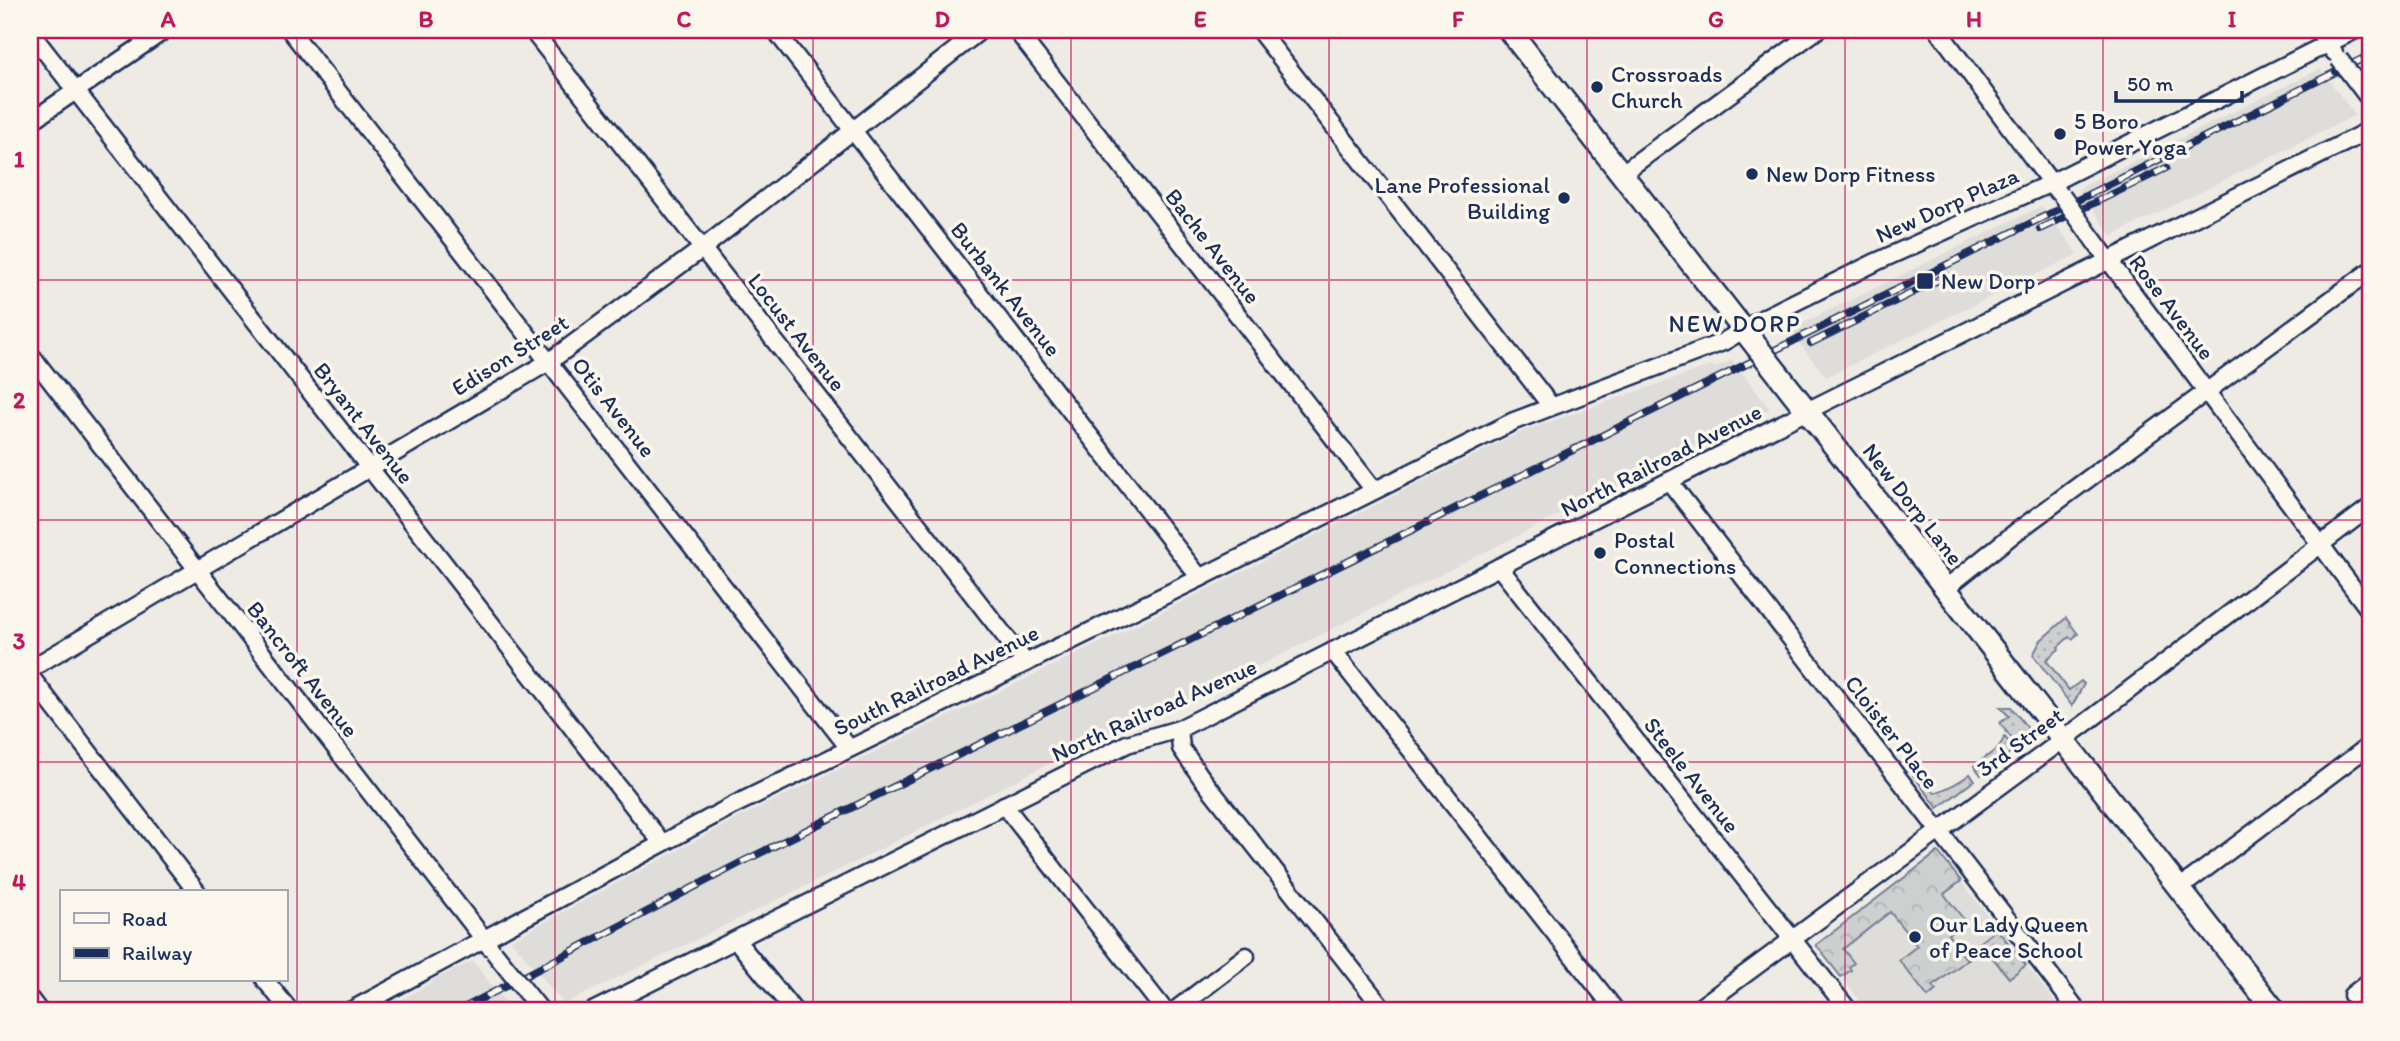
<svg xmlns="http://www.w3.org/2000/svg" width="2400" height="1041" font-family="Itim,sans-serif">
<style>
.built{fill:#deddda}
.grass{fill:url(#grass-dots);stroke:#747f96;stroke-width:2}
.forest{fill:url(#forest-crowns);stroke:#747f96;stroke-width:2}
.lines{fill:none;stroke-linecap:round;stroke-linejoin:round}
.street-casing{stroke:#1b2f5e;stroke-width:21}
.secondary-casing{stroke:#1b2f5e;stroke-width:26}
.street{stroke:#fbf7ec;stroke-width:16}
.secondary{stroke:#fbf7ec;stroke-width:21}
.rail-casing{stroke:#1b2f5e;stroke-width:8}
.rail{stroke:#fbf7ec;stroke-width:5;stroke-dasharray:16;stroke-linecap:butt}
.street-bridge-casing{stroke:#1b2f5e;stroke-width:21;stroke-linecap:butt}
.secondary-bridge-casing{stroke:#1b2f5e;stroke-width:26;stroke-linecap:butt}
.street-bridge{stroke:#fbf7ec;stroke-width:16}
.secondary-bridge{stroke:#fbf7ec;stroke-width:21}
.grid{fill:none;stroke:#c2185b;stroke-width:2;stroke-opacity:0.55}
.poi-dot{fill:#1b2f5e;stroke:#fbf7ec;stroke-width:2.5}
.labels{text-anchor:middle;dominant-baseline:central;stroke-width:7;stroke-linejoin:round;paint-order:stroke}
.poi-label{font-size:23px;fill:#1b2f5e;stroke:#fbf7ec;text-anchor:start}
.street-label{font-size:23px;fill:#1b2f5e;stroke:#fbf7ec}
.neighbourhood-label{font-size:24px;letter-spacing:2px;fill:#1b2f5e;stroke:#fbf7ec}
.neatline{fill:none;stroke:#c2185b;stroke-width:2.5}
.grid-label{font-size:23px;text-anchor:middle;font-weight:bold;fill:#c2185b}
</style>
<defs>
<pattern id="grass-dots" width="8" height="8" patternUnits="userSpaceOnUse" patternTransform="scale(1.75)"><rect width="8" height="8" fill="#cecfcf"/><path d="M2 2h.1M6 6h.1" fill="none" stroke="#b0b2b4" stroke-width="1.8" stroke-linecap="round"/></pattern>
<pattern id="forest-crowns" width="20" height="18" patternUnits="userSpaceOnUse" patternTransform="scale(1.75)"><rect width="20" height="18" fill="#cecfcf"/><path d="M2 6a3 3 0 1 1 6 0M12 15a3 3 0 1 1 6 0" fill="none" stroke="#b0b2b4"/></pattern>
</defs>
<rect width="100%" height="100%" fill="#eeebe4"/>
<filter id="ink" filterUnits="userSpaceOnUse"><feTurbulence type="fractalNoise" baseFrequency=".0143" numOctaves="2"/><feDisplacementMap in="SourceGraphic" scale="14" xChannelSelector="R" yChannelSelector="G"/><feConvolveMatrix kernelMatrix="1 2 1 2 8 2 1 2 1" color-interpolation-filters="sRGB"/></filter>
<g filter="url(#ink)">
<!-- built -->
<g class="built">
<polygon points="2320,69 2355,115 2112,236 2078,189"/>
<polygon points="2042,206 2078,254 1826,377 1790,332 1801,324"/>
<polygon points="1732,360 1770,409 1163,714 1123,726 857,861 564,1004 511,940 736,819 1118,634 1523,431 1713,365 1715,368"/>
<polygon points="1938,852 2058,1006 2051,1011 1868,1011 1816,945"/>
<polygon points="473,961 512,1011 380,1011 433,982 433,980"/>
</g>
<!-- grass -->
<g class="grass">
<polygon points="2066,618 2078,634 2072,639 2069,637 2058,647 2059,649 2046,660 2069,690 2081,681 2084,684 2072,706 2033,655 2041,640"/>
<polygon points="2000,707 2011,707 2033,735 2018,747 2000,723 2009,716"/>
<polygon points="2005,737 2014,750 1981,775 1974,766 1998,748"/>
<path d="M1913,767L1918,774L1922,771L1921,778L1935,793C1948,788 1959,783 1970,774L1975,780L1938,808L1909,770Z"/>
<polygon points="1997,929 2026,965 2009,978 1984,947 1967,960 1963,955"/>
</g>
<!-- forest -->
<polygon class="forest" points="1938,852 1961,881 1944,894 1965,921 1948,934 1967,960 1933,986 1936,990 1928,997 1899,960 1917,946 1890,912 1843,949 1854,963 1849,967 1851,970 1841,977 1816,945"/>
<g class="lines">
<!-- street casing -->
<g class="street-casing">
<g id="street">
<polyline points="290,30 849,748"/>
<polyline points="532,30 1026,663"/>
<polyline points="775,30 1200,578"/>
<polyline points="1016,30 1374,490"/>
<polyline points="1259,30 1551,406"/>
<polyline points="1938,30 2057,191"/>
<polyline points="2318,30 2334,52"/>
<polyline points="30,32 662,843"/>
<polyline points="30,122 165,30"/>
<polyline points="1621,174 1817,30"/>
<polyline points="2095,242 2370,611"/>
<polyline points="30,354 490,947"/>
<polyline points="1669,481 2078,1011"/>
<polyline points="1499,567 1849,1011"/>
<polyline points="1946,588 2016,532 2370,271"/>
<polyline points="1333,651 1616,1011"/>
<polyline points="30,669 550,361 703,248 981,30"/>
<polyline points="30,676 197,892"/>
<polyline points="1179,729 1181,748 1201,777 1385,1011"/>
<polyline points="1004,805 1165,1011"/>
<polyline points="2181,887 2370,745"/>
<polyline points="736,940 794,1011"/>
<polyline points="265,980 290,1011"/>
<polyline points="2352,995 2370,981"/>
<polyline points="30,999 39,1011"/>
<polyline points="350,1011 732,806 1200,578 1514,421 1723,342 1767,316 1876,262 2051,183 2355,30"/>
<polyline points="593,1011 1127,744 1179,729 1807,411 2370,130"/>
<polyline points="1174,1011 1246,956"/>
<polyline points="1695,1011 2083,725 2370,507"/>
</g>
</g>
<!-- secondary casing -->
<g class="secondary-casing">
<g id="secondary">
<polyline points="1509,30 1757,347"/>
<polyline points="1793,393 2275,1011"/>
</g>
</g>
<!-- street -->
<use href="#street" class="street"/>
<!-- secondary -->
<use href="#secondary" class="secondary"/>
<!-- rail casing -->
<g class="rail-casing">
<g id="rail">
<polyline points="2040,229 2166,168"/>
<polyline points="1811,343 1946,276"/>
<polyline points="458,1011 742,862 2370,55"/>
</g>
</g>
<!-- rail -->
<use href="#rail" class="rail"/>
<!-- street-bridge casing -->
<g class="street-bridge-casing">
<g id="street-bridge">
<polyline points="2339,59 2370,100"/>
<polyline points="2062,196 2095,242"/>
<polyline points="494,952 541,1011"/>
</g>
</g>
<!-- secondary-bridge casing -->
<g class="secondary-bridge-casing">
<polyline id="secondary-bridge" points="1757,347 1793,393"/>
</g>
<!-- street-bridge -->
<use href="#street-bridge" class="street-bridge"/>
<!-- secondary-bridge -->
<use href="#secondary-bridge" class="secondary-bridge"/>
</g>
</g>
<!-- grid -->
<path class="grid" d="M297,30V1011M555,30V1011M813,30V1011M1071,30V1011M1329,30V1011M1587,30V1011M1845,30V1011M2103,30V1011M30,280H2370M30,520H2370M30,762H2370"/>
<!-- markers -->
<g class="poi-dot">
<circle cx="1597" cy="87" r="7"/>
<circle cx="2060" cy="134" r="7"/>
<circle cx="1752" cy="174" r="7"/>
<circle cx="1564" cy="198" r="7"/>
<rect x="1916" y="272" width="18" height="18" rx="3.5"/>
<circle cx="1600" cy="553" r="7"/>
<circle cx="1915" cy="937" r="7"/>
</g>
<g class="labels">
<!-- poi labels -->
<g class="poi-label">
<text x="1611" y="74">Crossroads<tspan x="1611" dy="26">Church</tspan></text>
<text x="2074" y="121">5 Boro<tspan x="2074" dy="26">Power Yoga</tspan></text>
<text x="1766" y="174">New Dorp Fitness</text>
<text x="1550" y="185" text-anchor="end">Lane Professional<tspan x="1550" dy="26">Building</tspan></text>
<text x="1941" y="281">New Dorp</text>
<text x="1614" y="540">Postal<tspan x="1614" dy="26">Connections</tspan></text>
<text x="1929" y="924">Our Lady Queen<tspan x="1929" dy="26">of Peace School</tspan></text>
</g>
<!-- street labels -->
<g class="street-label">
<text transform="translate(1947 205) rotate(-24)">New Dorp Plaza</text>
<text transform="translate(1213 246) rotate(52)">Bache Avenue</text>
<text transform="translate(1006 289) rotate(52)">Burbank Avenue</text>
<text transform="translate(2172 307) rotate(53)">Rose Avenue</text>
<text transform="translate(797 332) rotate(52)">Locust Avenue</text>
<text transform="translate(510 355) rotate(-32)">Edison Street</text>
<text transform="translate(614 407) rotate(52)">Otis Avenue</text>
<text transform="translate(364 423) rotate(52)">Bryant Avenue</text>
<text transform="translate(1661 460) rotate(-27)">North Railroad Avenue</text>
<text transform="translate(1913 504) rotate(52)">New Dorp Lane</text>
<text transform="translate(303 669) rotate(52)">Bancroft Avenue</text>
<text transform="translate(936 680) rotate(-26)">South Railroad Avenue</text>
<text transform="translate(1154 710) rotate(-24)">North Railroad Avenue</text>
<text transform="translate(1892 732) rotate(52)">Cloister Place</text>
<text transform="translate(2020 742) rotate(-36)">3rd Street</text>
<text transform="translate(1692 775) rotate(52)">Steele Avenue</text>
</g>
<!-- neighbourhood labels -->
<g class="neighbourhood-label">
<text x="1735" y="323">NEW DORP</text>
</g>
</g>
<!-- margin -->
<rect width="2400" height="1041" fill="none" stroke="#fbf7ec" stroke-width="77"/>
<!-- legend -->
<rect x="60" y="890" width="228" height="91" fill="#fbf7ec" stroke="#a1a7b3" stroke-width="2"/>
<rect x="74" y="913" width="35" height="10" fill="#fbf7ec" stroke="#a1a7b3" stroke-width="2"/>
<text x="122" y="926" font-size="21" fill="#1b2f5e">Road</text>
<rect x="74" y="948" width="35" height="10" fill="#1b2f5e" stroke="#a1a7b3" stroke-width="2"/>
<text x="122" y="960" font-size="21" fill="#1b2f5e">Railway</text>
<!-- scale -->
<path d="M2116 91v10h126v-10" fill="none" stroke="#1b2f5e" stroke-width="3.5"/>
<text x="2127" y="91" font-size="21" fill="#1b2f5e" stroke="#fbf7ec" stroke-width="5" paint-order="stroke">50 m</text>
<rect x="38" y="38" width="2324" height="964" class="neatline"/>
<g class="grid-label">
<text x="168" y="27">A</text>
<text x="426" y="27">B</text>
<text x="684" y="27">C</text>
<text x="942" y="27">D</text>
<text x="1200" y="27">E</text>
<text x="1458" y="27">F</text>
<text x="1716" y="27">G</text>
<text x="1974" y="27">H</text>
<text x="2232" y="27">I</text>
<text x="19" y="167">1</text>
<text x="19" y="408">2</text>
<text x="19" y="649">3</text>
<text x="19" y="890">4</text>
</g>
</svg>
